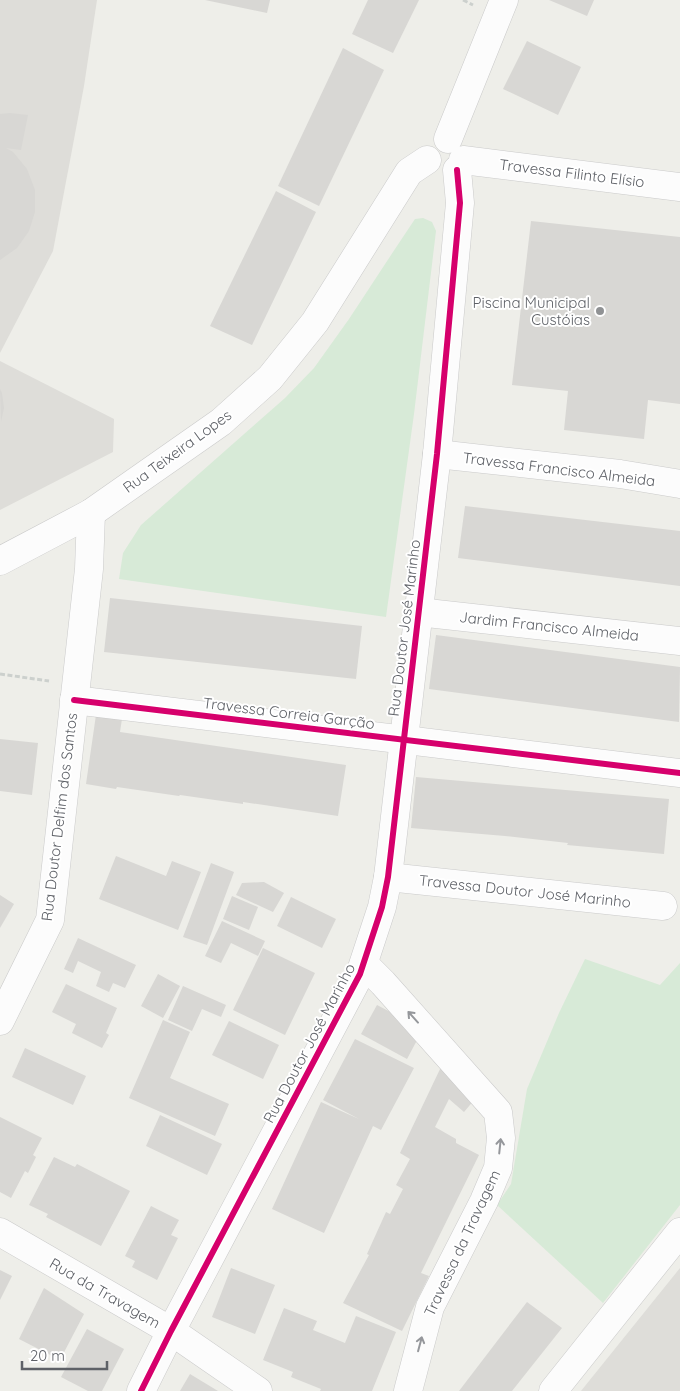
<svg xmlns="http://www.w3.org/2000/svg" width="680" height="1391" font-family="Quicksand,sans-serif">
<style>
.industrial{fill:#deddd9}
.green{fill:#d7ead7}
.building{fill:#d8d7d4}
.lines{fill:none;stroke-linecap:round;stroke-linejoin:round}
.minor-casing{stroke:#cacaca;stroke-width:29}
.path{stroke:#ccd0cd;stroke-width:3;stroke-dasharray:5 2.5;stroke-linecap:butt}
.minor{stroke:#fcfcfc;stroke-width:28}
.cycleway-casing{stroke:#fff;stroke-width:9}
.cycleway{stroke:#d6006c;stroke-width:6}
.oneway{stroke:#95979b}
.poi-dot{fill:#909294;stroke:#fff;stroke-width:2}
.labels{text-anchor:middle;dominant-baseline:central;stroke-width:4;stroke-linejoin:round;paint-order:stroke}
.street-label{font-size:15px;fill:#5e6167;stroke:#fff}
.poi-label{font-size:15px;fill:#5e6167;stroke:#fff;text-anchor:end}
</style>
<rect width="100%" height="100%" fill="#eeeee9"/>
<!-- industrial -->
<g class="industrial">
<polygon points="0,0 97,0 84,86 53,251 0,353"/>
<polygon points="0,361 114,419 113,452 0,510"/>
<polygon points="680,1268 680,1391 581,1391"/>
</g>
<!-- green -->
<g class="green">
<polygon points="423,218 432,222 436,231 414,414 386,617 119,579 123,553 141,525 285,398 314,368 349,319 393,252 415,219"/>
<polygon points="585,959 660,985 680,963 680,1205 603,1303 497,1205 511,1184 527,1089 559,1013"/>
</g>
<!-- building -->
<g class="building">
<polygon points="205,0 270,0 267,13"/>
<polygon points="368,0 419,0 393,53 352,34"/>
<polygon points="549,0 594,0 587,16"/>
<polygon points="527,41 581,67 558,115 503,89"/>
<polygon points="343,48 384,70 319,206 278,186"/>
<polygon points="10,113 28,115 21,150 6,148 13,152 27,169 35,190 35,212 29,231 17,248 0,260 0,114"/>
<polygon points="276,191 316,212 252,345 210,326"/>
<polygon points="531,221 680,237 680,404 648,400 644,439 564,430 568,391 512,385"/>
<polygon points="0,389 2,393 4,408 1,422"/>
<polygon points="465,506 680,531 680,586 458,558"/>
<polygon points="110,598 362,626 356,679 104,652"/>
<polygon points="436,635 680,667 679,722 429,689"/>
<polygon points="97,708 123,712 120,732 346,765 338,816 243,802 243,804 180,795 179,796 117,787 116,789 86,784"/>
<polygon points="0,739 38,743 32,795 0,791"/>
<polygon points="416,777 669,799 664,854 567,845 568,843 505,836 411,828"/>
<polygon points="116,856 166,876 172,861 201,872 178,930 99,899"/>
<polygon points="211,863 234,872 207,945 183,937"/>
<polygon points="264,882 284,893 273,912 236,895 242,883"/>
<polygon points="0,895 14,904 0,928"/>
<polygon points="232,896 258,907 249,930 223,919"/>
<polygon points="291,897 336,919 322,948 277,926"/>
<polygon points="222,921 265,941 258,956 231,943 221,963 205,956"/>
<polygon points="78,938 136,965 125,988 113,983 109,992 96,986 101,972 78,961 73,973 64,969"/>
<polygon points="263,948 315,973 285,1035 233,1010"/>
<polygon points="158,974 180,986 163,1018 141,1006"/>
<polygon points="66,984 117,1008 106,1033 109,1035 102,1048 72,1033 76,1024 52,1012"/>
<polygon points="183,986 226,1005 221,1017 202,1009 192,1031 168,1020"/>
<polygon points="377,1005 423,1029 407,1059 361,1034"/>
<polygon points="163,1020 190,1032 170,1078 229,1104 215,1136 129,1098"/>
<polygon points="229,1021 279,1045 263,1079 212,1055"/>
<polygon points="355,1039 414,1068 381,1130 373,1126 324,1233 272,1209 321,1102 359,1119 323,1100"/>
<polygon points="25,1048 86,1076 73,1105 12,1077"/>
<polygon points="441,1067 475,1099 464,1112 449,1099 435,1127 456,1139 456,1143 479,1155 421,1273 429,1276 402,1331 343,1303 369,1255 367,1254 386,1212 390,1214 403,1189 396,1185 410,1159 400,1153"/>
<polygon points="160,1115 222,1144 207,1175 146,1146"/>
<polygon points="0,1117 42,1138 33,1155 36,1157 28,1173 25,1171 11,1198 0,1192"/>
<polygon points="54,1157 75,1167 77,1164 130,1191 101,1246 46,1217 48,1214 29,1205"/>
<polygon points="151,1206 179,1220 171,1235 178,1238 157,1280 132,1267 135,1261 125,1256"/>
<polygon points="231,1268 275,1285 255,1334 212,1317"/>
<polygon points="0,1270 12,1276 0,1300"/>
<polygon points="44,1288 84,1314 60,1360 19,1339"/>
<polygon points="527,1302 562,1328 512,1391 459,1391"/>
<polygon points="284,1308 317,1321 313,1330 345,1343 356,1316 396,1332 372,1391 320,1391 321,1389 291,1377 293,1372 263,1360"/>
<polygon points="87,1329 124,1349 102,1391 88,1391 61,1377"/>
<polygon points="190,1374 218,1391 180,1391"/>
</g>
<g class="lines">
<!-- minor casing -->
<g class="minor-casing">
<g id="minor">
<polyline points="448,139 504,0"/>
<polyline points="463,160 680,187"/>
<polyline points="437,454 620,474 680,484"/>
<polyline points="0,561 91,513 221,422 270,378 315,322 409,172 427,160"/>
<polyline points="418,612 680,641"/>
<polyline points="74,700 680,773"/>
<polyline points="388,877 663,906"/>
<polyline points="364,964 383,983 498,1112 501,1138 498,1168 484,1201 430,1307 408,1391"/>
<polyline points="0,1021 50,920 89,569 91,513"/>
<polyline points="0,1232 171,1331 258,1391"/>
<polyline points="141,1391 171,1331 360,974 382,907 388,877 437,454 460,203 457,170"/>
<polyline points="553,1391 680,1232"/>
</g>
</g>
<!-- path -->
<g class="path">
<polyline points="463,0 473,5"/>
<polyline points="0,674 49,681"/>
</g>
<!-- minor -->
<use href="#minor" class="minor"/>
<!-- cycleway casing -->
<g class="cycleway-casing">
<g id="cycleway">
<polyline points="74,700 680,773"/>
<polyline points="141,1391 171,1331 360,974 382,907 388,877 437,454 460,203 457,170"/>
</g>
</g>
<!-- cycleway -->
<use href="#cycleway" class="cycleway"/>
</g>
<!-- one-way arrows -->
<defs><path id="oneway-shaft" d="M-6 0H5M1.5-3L5.5 0L1.5 3" fill="none" stroke-width="1.6" stroke-linecap="round" stroke-linejoin="round" transform="scale(1.25)"/></defs>
<g class="oneway">
<use href="#oneway-shaft" transform="translate(413 1017) rotate(-132)"/>
<use href="#oneway-shaft" transform="translate(500 1146) rotate(-84)"/>
<use href="#oneway-shaft" transform="translate(420 1344) rotate(-75)"/>
</g>
<!-- markers -->
<circle class="poi-dot" cx="600" cy="311" r="5"/>
<g class="labels">
<!-- street labels -->
<g class="street-label">
<text transform="translate(572 173) rotate(7)">Travessa Filinto Elísio</text>
<text transform="translate(177 451) rotate(-36)">Rua Teixeira Lopes</text>
<text transform="translate(559 469) rotate(7)">Travessa Francisco Almeida</text>
<text transform="translate(549 626) rotate(6)">Jardim Francisco Almeida</text>
<text transform="translate(404 628) rotate(-83)">Rua Doutor José Marinho</text>
<text transform="translate(289 713) rotate(7)">Travessa Correia Garção</text>
<text transform="translate(59 817) rotate(-83)">Rua Doutor Delfim dos Santos</text>
<text transform="translate(525 891) rotate(6)">Travessa Doutor José Marinho</text>
<text transform="translate(309 1043) rotate(-62)">Rua Doutor José Marinho</text>
<text transform="translate(462 1243) rotate(-65)">Travessa da Travagem</text>
<text transform="translate(105 1293) rotate(30)">Rua da Travagem</text>
</g>
<!-- poi labels -->
<g class="poi-label">
<text x="590" y="302">Piscina Municipal<tspan x="590" dy="17">Custóias</tspan></text>
</g>
</g>
<!-- scale -->
<path d="M22 1361v8h85v-8" fill="none" stroke="#5e6167" stroke-width="2.5"/>
<text x="30" y="1361" font-size="15" fill="#5e6167" stroke="#ffffff" stroke-width="4" paint-order="stroke">20 m</text>
</svg>
